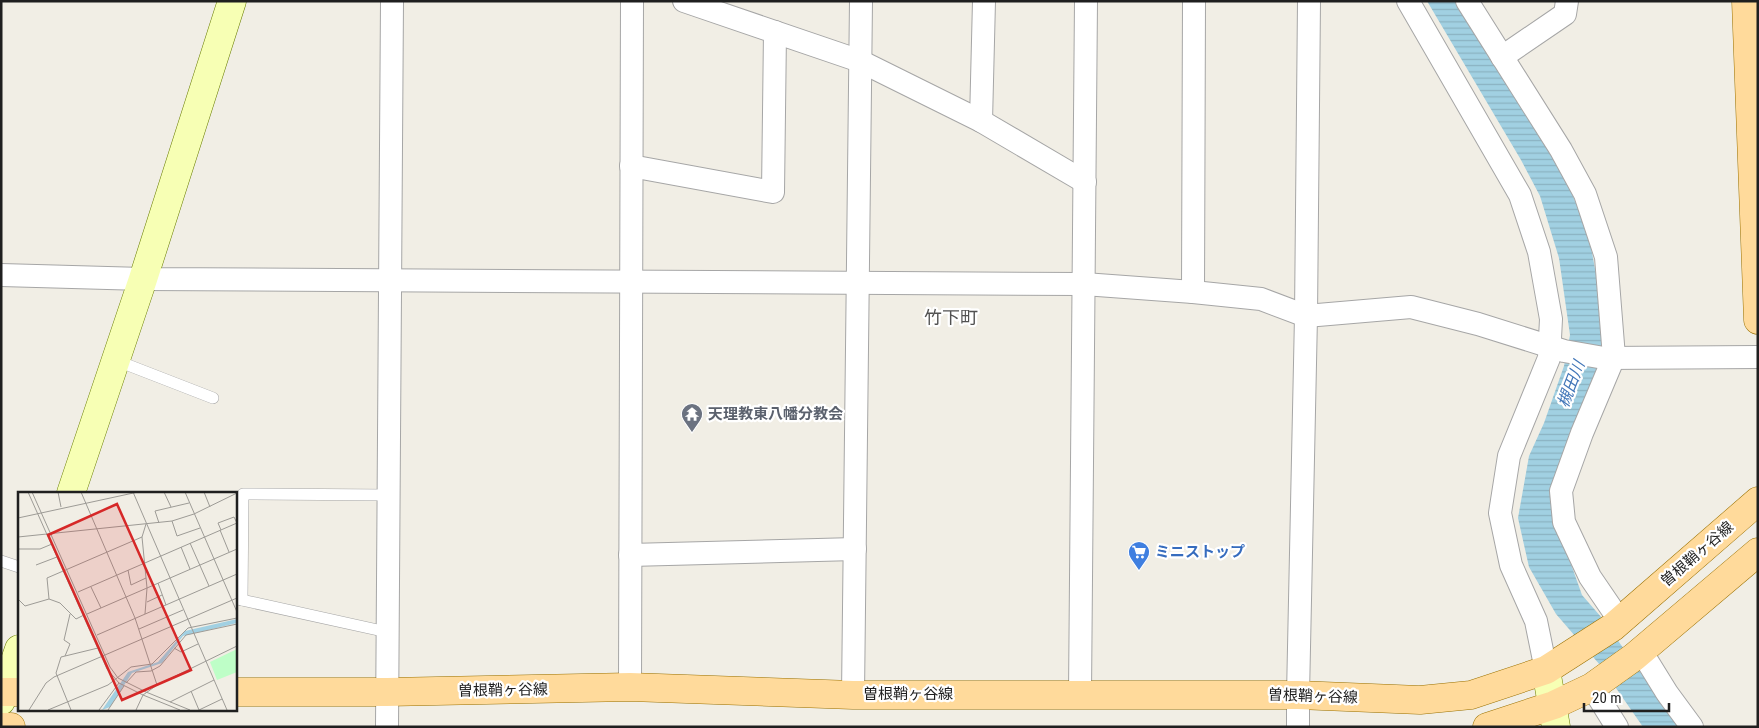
<svg xmlns="http://www.w3.org/2000/svg" width="1759" height="728" font-family="'Roboto Condensed','Noto Sans JP',sans-serif">
<style>
.water{fill:url(#water-rules)}
.lines{fill:none;stroke-linecap:round;stroke-linejoin:round}
.lane-casing{stroke:#a6a6a6;stroke-width:12}
.street-casing{stroke:#a6a6a6;stroke-width:24}
.secondary-casing{stroke:#687c00;stroke-width:29}
.primary-casing{stroke:#9a7100;stroke-width:29}
.lane{stroke:#fff;stroke-width:11}
.street{stroke:#fff;stroke-width:22}
.secondary{stroke:#f7ffb4;stroke-width:28}
.primary{stroke:#ffda9b;stroke-width:28}
.labels{text-anchor:middle;dominant-baseline:central;stroke-width:4.5;stroke-linejoin:round;paint-order:stroke}
.worship-label{font-size:15px;font-weight:bold;fill:#5b616d;stroke:#fff;text-anchor:start}
.shop-label{font-size:15px;font-weight:bold;fill:#366cbe;stroke:#fff;text-anchor:start}
.street-label{font-size:15px;fill:#1f1f1f;stroke:#fff}
.water-label{font-size:16px;font-style:italic;fill:#4276b8;stroke:#fff}
.quarter-label{font-size:18px;fill:#525252;stroke:#fff}
.inset-road{fill:none;stroke:#9d9b96;stroke-width:1}
.view{fill:#d62828;fill-opacity:0.15;stroke:#d62828;stroke-width:2.5}
.inset-edge{fill:none;stroke:#1f1f1f;stroke-width:2.5}
</style>
<defs>
<pattern id="water-rules" width="6" height="5" patternUnits="userSpaceOnUse" patternTransform="scale(1.25)"><rect width="6" height="5" fill="#a1d0e2"/><path d="M0 2.5h6" fill="none" stroke="#8ab2c1"/></pattern>
</defs>
<rect width="100%" height="100%" fill="#f1eee5"/>
<!-- water -->
<polygon class="water" points="1427,1 1455,1 1562,171 1588,231 1601,301 1603,334 1595,381 1560,533 1582,595 1602,618 1679,727 1643,727 1600,665 1556,614 1529,567 1518,518 1529,456 1544,423 1564,366 1570,335 1559,258 1540,196 1521,160"/>
<g class="lines">
<!-- lane casing -->
<g class="lane-casing">
<g id="lane">
<polyline points="115,360 213,398"/>
<polyline points="1,561 19,567"/>
<polyline points="237,599 387,632"/>
<polyline points="242,600 243,494 388,495"/>
</g>
</g>
<!-- street casing -->
<g class="street-casing">
<g id="street">
<polyline points="684,1 860,61 981,121 1085,182"/>
<polyline points="1408,1 1520,195 1539,252 1551,319 1549,358 1509,456 1500,513 1511,565 1536,621 1546,670"/>
<polyline points="1467,1 1561,150 1585,194 1606,257 1614,357 1582,433 1561,491 1564,522 1590,577 1620,621"/>
<polyline points="1502,57 1565,14 1567,1"/>
<polyline points="981,121 984,1"/>
<polyline points="631,166 773,192 775,32"/>
<polyline points="1,275 143,279 1084,284 1193,292 1261,299 1306,316 1411,307 1478,324 1564,351 1604,358 1758,357"/>
<polyline points="1193,292 1194,1"/>
<polyline points="630,555 855,549"/>
<polyline points="1641,651 1667,693 1692,727"/>
<polyline points="630,687 632,1"/>
<polyline points="1592,687 1617,727"/>
<polyline points="1080,694 1086,1"/>
<polyline points="853,695 861,1"/>
<polyline points="387,727 392,1"/>
<polyline points="1298,727 1298,695 1306,316 1309,1"/>
</g>
</g>
<!-- secondary casing -->
<g class="secondary-casing">
<g id="secondary">
<polyline points="71,493 143,279 232,1"/>
<polyline points="1546,670 1556,727"/>
<polyline points="1,701 19,649"/>
</g>
</g>
<!-- primary casing -->
<g class="primary-casing">
<g id="primary">
<polyline points="1746,1 1758,320"/>
<polyline points="1,692 19,692"/>
<polyline points="235,692 387,692 630,687 853,695 1298,695 1420,700 1471,695 1546,670 1613,627 1758,501"/>
<polyline points="1,727 11,727"/>
<polyline points="1487,727 1554,705 1592,687 1634,657 1758,552"/>
</g>
</g>
<!-- lane -->
<use href="#lane" class="lane"/>
<!-- street -->
<use href="#street" class="street"/>
<!-- secondary -->
<use href="#secondary" class="secondary"/>
<!-- primary -->
<use href="#primary" class="primary"/>
</g>
<!-- icons -->
<defs>
<g id="temple-pin" transform="scale(1.125)"><path d="M0 17L-7.5 6A9.5 9.5 0 1 1 7.5 6Z" fill="#6b7280" stroke="#fff"/><path d="M0-6L5-2H3V0L6.5 2.5H4V6H1.5V3h-3V6H-4V2.5H-6.5L-3 0V-2H-5Z" fill="#fff"/></g>
<g id="supermarket-pin" transform="scale(1.125)"><path d="M0 17L-7.5 6A9.5 9.5 0 1 1 7.5 6Z" fill="#3f7fe0" stroke="#fff"/><path d="M-6-5.5h2.5l.6 2H6L4.5 2H-2.5L-4.4-4H-6ZM-1.5 3.2a1.3 1.3 0 1 0 .1 0ZM3 3.2a1.3 1.3 0 1 0 .1 0Z" fill="#fff"/></g>
</defs>
<g fill-rule="evenodd">
<use href="#temple-pin" x="692" y="414"/>
<use href="#supermarket-pin" x="1139" y="552"/>
</g>
<g class="labels">
<!-- worship labels -->
<g class="worship-label">
<text x="708" y="414">天理教東八幡分教会</text>
</g>
<!-- shop labels -->
<g class="shop-label">
<text x="1155" y="552">ミニストップ</text>
</g>
<!-- street labels -->
<g class="street-label">
<text transform="translate(1697 554) rotate(-41)">曽根鞘ヶ谷線</text>
<text transform="translate(503 690) rotate(-1)">曽根鞘ヶ谷線</text>
<text x="908" y="694">曽根鞘ヶ谷線</text>
<text transform="translate(1313 696) rotate(2)">曽根鞘ヶ谷線</text>
</g>
<!-- water labels -->
<g class="water-label">
<text transform="translate(1571 384) rotate(-69)">槻田川</text>
</g>
<!-- quarter labels -->
<g class="quarter-label">
<text x="951" y="317">竹下町</text>
</g>
</g>
<!-- overview -->
<g transform="translate(18 492)">
<rect width="219" height="219" fill="#f1eee5"/>
<path d="M219,157V180L199,188L192,170Z" fill="#befec7"/>
<path d="M219,127V131L165,144L144,171L114,181L92,215L84,218L110,180L140,170L167,139Z" fill="#a1d0e2"/>
<path class="inset-road" d="M10,0L89,177L101,191L125,203L139,193L219,154M14,0L92,175L100,186L128,200M40,0L43,15M63,0L117,126L139,193M115,0L209,218M146,0L153,15M167,0L219,120M186,0L192,15M0,26L120,0M154,29L159,44L182,36M141,31L137,19L171,11M202,38L211,60M0,45L154,29L176,22L219,1M172,51L191,94M163,55L172,77M0,57H22L34,52M18,73L39,65M110,78L113,93L128,86M140,91L148,113M73,95L83,116M60,100L219,31L216,25L200,31L203,38M0,107L7,114L31,107L29,86L124,45M31,107L42,111L58,127L66,123M129,110L144,103M69,122L219,57M127,122L129,96L124,45L128,32M121,137L165,118M79,143L219,82M156,156L163,160L180,152M47,164L52,152L46,148L52,122M108,191L118,180L133,179L142,174L168,143L219,132M173,199L181,218M128,200L172,218M152,210L196,188M11,218L28,191L36,185L219,106M30,218L90,193L113,175L134,172L170,136L219,126M53,218L38,181L43,165L80,156M81,218L101,191M90,218L106,194M118,218L125,203L162,218M181,218L204,207"/>
<path class="view" d="M99,12L173,178L104,208L30,43Z"/>
<rect width="219" height="219" class="inset-edge"/>
</g>
<!-- border -->
<rect width="1759" height="728" fill="none" stroke="#1f1f1f" stroke-width="5"/>
<!-- scale -->
<path d="M1584 703v8h85v-8" fill="none" stroke="#1f1f1f" stroke-width="2.5"/>
<text x="1592" y="703" font-size="15" fill="#1f1f1f" stroke="#ffffff" stroke-width="4" paint-order="stroke">20 m</text>
</svg>
